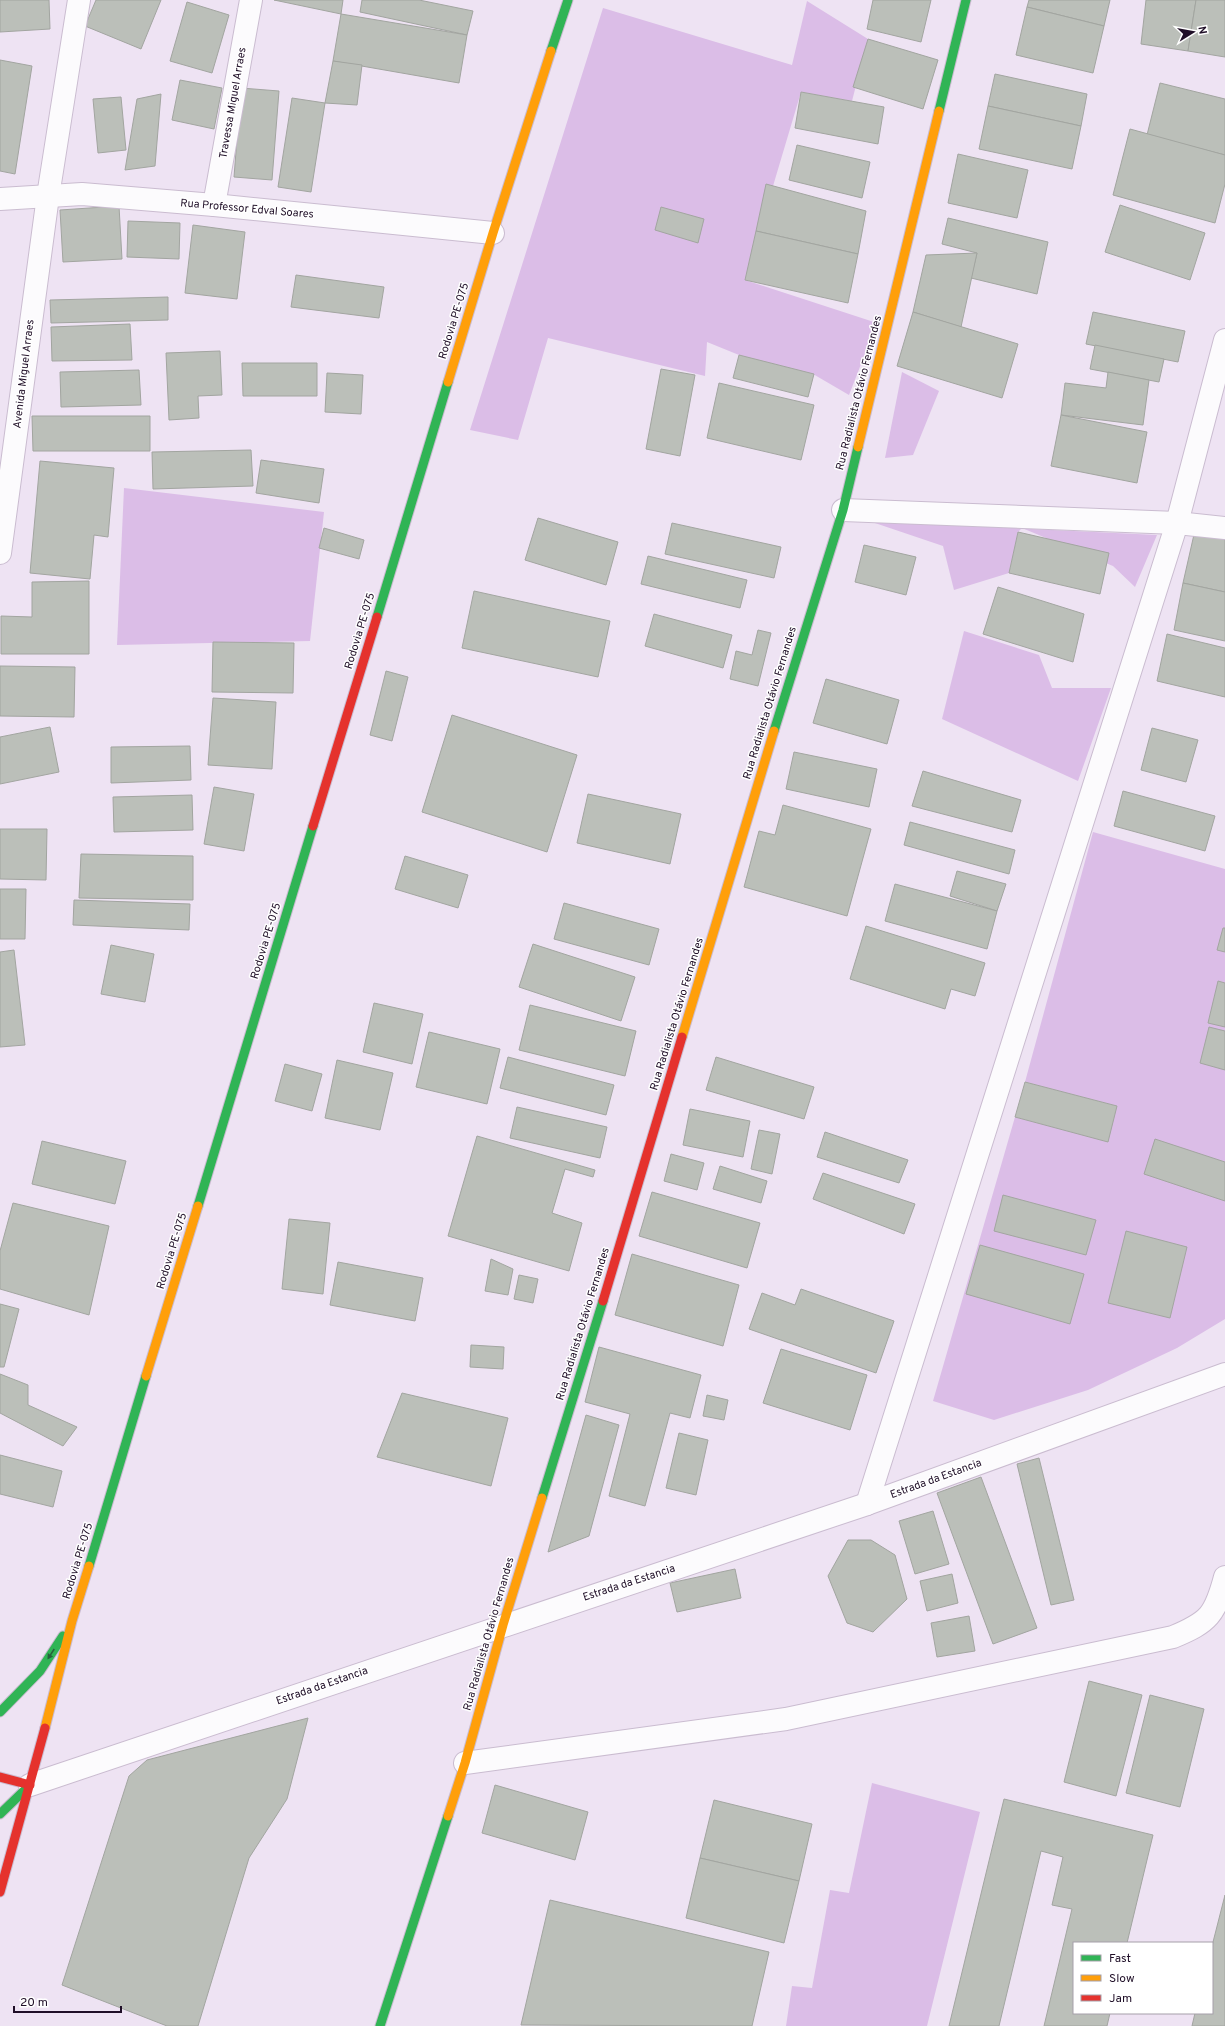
<svg xmlns="http://www.w3.org/2000/svg" width="1225" height="2026" font-family="Overpass,sans-serif">
<style>
.green{fill:#dbbde7}
.building{fill:#bbbfb9;stroke:#a2a5a0}
.lines{fill:none;stroke-linecap:round;stroke-linejoin:round}
.street-casing{stroke:#cabcd0;stroke-width:24}
.fast-casing{stroke:#cabcd0;stroke-width:11}
.slow-casing{stroke:#cabcd0;stroke-width:11}
.jam-casing{stroke:#cabcd0;stroke-width:11}
.street{stroke:#fcfbfd;stroke-width:22}
.fast{stroke:#30b455;stroke-width:9}
.slow{stroke:#ff9f0a;stroke-width:9}
.jam{stroke:#e5322d;stroke-width:9}
.oneway{fill:#28613e}
.labels{text-anchor:middle;dominant-baseline:central;stroke-width:3;stroke-linejoin:round;paint-order:stroke}
.street-label{font-size:11px;fill:#1f0e27;stroke:#fff}
</style>
<rect width="100%" height="100%" fill="#eee3f3"/>
<!-- green -->
<g class="green">
<polygon points="807,1 868,39 852,101 801,92 745,280 877,323 849,395 813,374 739,355 707,342 705,376 548,338 518,440 470,430 603,8 792,65"/>
<polygon points="902,372 939,391 913,455 885,458"/>
<polygon points="124,488 324,512 310,641 117,645"/>
<polygon points="869,521 1157,535 1135,587 1113,566 1022,528 1018,532 1009,573 954,590 943,546"/>
<polygon points="964,631 1039,655 1052,688 1111,688 1078,781 942,719"/>
<polygon points="1093,832 1225,869 1225,1319 1177,1348 1088,1390 994,1420 933,1401 1015,1117 1107,1141 1117,1106 1025,1082"/>
<polygon points="872,1783 980,1812 927,2026 786,2026 792,1986 812,1988 830,1890 849,1893"/>
</g>
<!-- building -->
<g class="building">
<polygon points="0,0 49,0 50,29 0,32"/>
<polygon points="96,0 161,0 141,49 85,26"/>
<polygon points="274,0 343,0 341,14"/>
<polygon points="362,0 419,0 473,11 467,35 360,12"/>
<polygon points="873,0 931,0 921,42 867,29"/>
<polygon points="1029,0 1110,0 1104,26 1027,7"/>
<polygon points="1146,0 1196,0 1188,51 1141,44"/>
<polygon points="1196,0 1225,0 1225,57 1188,51"/>
<polygon points="187,2 229,15 212,73 170,61"/>
<polygon points="1027,7 1104,26 1093,73 1016,55"/>
<polygon points="341,14 467,35 459,83 333,61"/>
<polygon points="868,39 938,60 923,109 853,87"/>
<polygon points="0,60 32,66 15,174 0,171"/>
<polygon points="333,61 362,65 357,105 325,103"/>
<polygon points="995,74 1087,94 1081,126 988,106"/>
<polygon points="180,80 222,88 214,129 172,120"/>
<polygon points="1160,83 1225,99 1225,155 1147,135"/>
<polygon points="241,88 279,91 272,180 234,177"/>
<polygon points="801,92 884,107 878,144 795,128"/>
<polygon points="161,94 155,166 125,170 137,99"/>
<polygon points="121,97 126,150 98,153 93,99"/>
<polygon points="292,98 325,103 311,192 278,187"/>
<polygon points="988,106 1081,126 1072,169 979,149"/>
<polygon points="1130,129 1225,155 1225,184 1215,223 1113,195"/>
<polygon points="797,145 870,162 862,198 789,180"/>
<polygon points="958,154 1028,170 1017,218 948,203"/>
<polygon points="766,184 866,211 858,254 756,231"/>
<polygon points="1120,205 1205,233 1190,280 1105,252"/>
<polygon points="119,206 122,259 63,262 60,210"/>
<polygon points="661,207 704,219 698,243 655,230"/>
<polygon points="948,218 1048,242 1037,294 971,278 977,253 942,244"/>
<polygon points="128,221 180,223 179,259 127,257"/>
<polygon points="193,225 245,232 237,299 185,293"/>
<polygon points="756,231 858,254 848,303 745,280"/>
<polygon points="977,253 961,327 913,312 926,255"/>
<polygon points="296,275 384,287 379,318 291,307"/>
<polygon points="168,297 168,320 51,323 50,300"/>
<polygon points="913,312 1018,344 1002,398 897,366"/>
<polygon points="1093,312 1185,331 1178,362 1086,344"/>
<polygon points="130,324 132,360 52,361 51,327"/>
<polygon points="1095,345 1164,359 1159,382 1090,369"/>
<polygon points="220,351 222,395 198,396 199,418 169,420 166,353"/>
<polygon points="739,355 814,374 808,397 733,378"/>
<polygon points="242,363 317,363 317,396 243,396"/>
<polygon points="661,369 695,375 680,456 646,449"/>
<polygon points="139,370 141,405 61,407 60,372"/>
<polygon points="1108,372 1149,380 1143,425 1061,415 1065,383 1106,388"/>
<polygon points="327,373 363,375 361,414 325,412"/>
<polygon points="719,383 814,405 801,460 707,438"/>
<polygon points="1061,415 1147,432 1137,483 1051,466"/>
<polygon points="32,416 150,416 150,451 33,451"/>
<polygon points="251,450 253,486 153,489 152,452"/>
<polygon points="261,460 324,469 319,503 256,493"/>
<polygon points="40,461 114,468 108,537 94,535 90,579 30,573"/>
<polygon points="538,518 618,542 606,585 525,560"/>
<polygon points="672,523 781,547 774,578 665,554"/>
<polygon points="324,528 364,540 359,559 319,548"/>
<polygon points="1195,530 1225,536 1225,592 1183,583"/>
<polygon points="1018,532 1109,553 1100,594 1009,573"/>
<polygon points="864,545 916,557 906,595 855,582"/>
<polygon points="648,556 747,580 740,608 641,584"/>
<polygon points="89,581 89,654 1,654 1,616 32,617 32,582"/>
<polygon points="1183,583 1225,592 1225,641 1174,630"/>
<polygon points="998,587 1084,614 1073,662 983,634"/>
<polygon points="474,591 610,621 598,677 462,648"/>
<polygon points="654,614 732,635 723,668 645,646"/>
<polygon points="758,630 771,633 758,686 730,679 736,651 752,655"/>
<polygon points="1167,634 1225,648 1225,697 1157,681"/>
<polygon points="213,642 294,643 293,693 212,692"/>
<polygon points="0,666 75,667 74,717 0,716"/>
<polygon points="386,671 408,677 392,741 370,735"/>
<polygon points="826,679 899,700 887,744 813,723"/>
<polygon points="213,698 276,702 272,769 208,765"/>
<polygon points="452,715 577,755 547,852 422,812"/>
<polygon points="50,727 59,772 0,784 0,737"/>
<polygon points="1152,728 1198,740 1186,782 1141,770"/>
<polygon points="190,746 191,780 111,783 111,747"/>
<polygon points="794,752 877,769 869,807 786,789"/>
<polygon points="923,771 1021,800 1012,832 912,806"/>
<polygon points="214,787 254,794 244,851 204,844"/>
<polygon points="1123,791 1215,816 1205,851 1114,826"/>
<polygon points="588,794 681,814 670,864 577,843"/>
<polygon points="192,795 193,830 114,832 113,797"/>
<polygon points="783,805 871,829 847,916 744,887 759,831 775,835"/>
<polygon points="910,822 1015,850 1009,874 904,845"/>
<polygon points="0,829 47,829 46,880 0,879"/>
<polygon points="81,854 193,856 193,900 79,898"/>
<polygon points="405,856 468,875 458,908 395,889"/>
<polygon points="957,871 1006,884 997,911 950,896"/>
<polygon points="895,884 997,911 987,949 885,921"/>
<polygon points="0,889 26,889 25,939 0,939"/>
<polygon points="74,900 190,904 189,930 73,925"/>
<polygon points="564,903 659,929 649,965 554,939"/>
<polygon points="866,926 985,963 975,996 951,989 945,1009 850,979"/>
<polygon points="1223,928 1225,928 1225,952 1217,950"/>
<polygon points="533,944 635,977 621,1021 519,987"/>
<polygon points="111,945 154,954 145,1002 101,994"/>
<polygon points="14,950 25,1045 0,1047 0,952"/>
<polygon points="1218,981 1225,983 1225,1027 1208,1023"/>
<polygon points="374,1003 423,1014 412,1064 363,1052"/>
<polygon points="530,1005 636,1031 625,1076 519,1050"/>
<polygon points="1209,1027 1225,1031 1225,1070 1200,1063"/>
<polygon points="429,1032 500,1049 487,1104 416,1087"/>
<polygon points="508,1057 614,1085 606,1115 500,1088"/>
<polygon points="716,1057 814,1087 804,1119 706,1090"/>
<polygon points="337,1060 393,1073 380,1130 325,1118"/>
<polygon points="285,1064 322,1074 312,1111 275,1101"/>
<polygon points="1025,1082 1117,1106 1108,1142 1015,1117"/>
<polygon points="517,1107 607,1127 600,1158 510,1138"/>
<polygon points="690,1109 750,1121 743,1157 683,1145"/>
<polygon points="759,1130 780,1134 772,1174 751,1169"/>
<polygon points="825,1132 908,1160 899,1183 817,1157"/>
<polygon points="477,1136 595,1170 593,1177 565,1169 552,1213 582,1223 569,1271 448,1236"/>
<polygon points="1155,1139 1225,1162 1225,1201 1144,1174"/>
<polygon points="42,1141 126,1161 115,1204 32,1184"/>
<polygon points="671,1154 704,1163 697,1190 664,1181"/>
<polygon points="720,1166 767,1181 761,1203 713,1189"/>
<polygon points="823,1173 915,1204 904,1234 813,1199"/>
<polygon points="652,1192 760,1223 747,1268 639,1236"/>
<polygon points="1003,1195 1096,1220 1086,1255 994,1231"/>
<polygon points="13,1203 109,1226 89,1315 0,1289 0,1251"/>
<polygon points="289,1219 330,1223 323,1294 282,1289"/>
<polygon points="1126,1231 1187,1247 1170,1318 1108,1303"/>
<polygon points="980,1245 1084,1274 1070,1324 966,1294"/>
<polygon points="632,1254 739,1285 723,1346 615,1315"/>
<polygon points="491,1259 513,1269 508,1295 485,1291"/>
<polygon points="338,1262 423,1278 415,1321 330,1305"/>
<polygon points="519,1275 538,1279 533,1303 514,1299"/>
<polygon points="801,1289 894,1321 876,1373 749,1329 762,1293 795,1305"/>
<polygon points="0,1304 19,1309 4,1367 0,1367"/>
<polygon points="471,1345 504,1347 503,1369 470,1367"/>
<polygon points="599,1347 701,1375 690,1418 670,1413 645,1506 609,1496 630,1414 585,1402"/>
<polygon points="781,1349 867,1375 850,1430 763,1403"/>
<polygon points="0,1374 28,1385 28,1405 77,1427 63,1446 0,1413"/>
<polygon points="402,1393 508,1418 491,1486 377,1457"/>
<polygon points="707,1395 728,1400 724,1420 703,1416"/>
<polygon points="586,1415 619,1425 589,1536 548,1552"/>
<polygon points="679,1433 708,1440 696,1495 666,1488"/>
<polygon points="0,1455 62,1471 53,1507 0,1494"/>
<polygon points="1039,1458 1074,1600 1051,1605 1017,1464"/>
<polygon points="981,1477 1037,1628 993,1644 937,1493"/>
<polygon points="933,1511 949,1564 915,1574 899,1521"/>
<polygon points="848,1540 871,1540 895,1555 907,1599 873,1632 847,1623 828,1576"/>
<polygon points="735,1569 741,1598 677,1612 670,1583"/>
<polygon points="952,1574 958,1603 927,1611 920,1581"/>
<polygon points="969,1616 975,1651 937,1657 931,1623"/>
<polygon points="1089,1681 1142,1695 1116,1796 1064,1782"/>
<polygon points="1150,1695 1204,1709 1180,1807 1126,1793"/>
<polygon points="308,1718 287,1799 249,1858 198,2026 167,2026 62,1985 129,1776 147,1760"/>
<polygon points="495,1785 588,1812 575,1860 482,1833"/>
<polygon points="1004,1799 1153,1835 1127,1943 1074,1943 1074,2013 1110,2013 1107,2026 1044,2026 1072,1909 1052,1905 1063,1857 1041,1851 999,2026 949,2026"/>
<polygon points="714,1800 812,1824 799,1881 700,1858"/>
<polygon points="700,1858 799,1881 784,1943 686,1918"/>
<polygon points="1225,1895 1225,2026 1192,2026 1195,2013 1212,2013 1212,1946"/>
<polygon points="550,1900 769,1952 752,2026 521,2025"/>
</g>
<g class="lines">
<!-- street casing -->
<g class="street-casing">
<g id="street">
<polyline points="0,199 82,194 214,205 493,233"/>
<polyline points="214,205 251,0"/>
<polyline points="843,510 1177,523 1225,528"/>
<polyline points="0,553 48,196 79,0"/>
<polyline points="867,1504 1177,523 1225,340"/>
<path d="M465,1763L786,1719L1173,1637C1209,1622 1215,1615 1225,1577"/>
<polyline points="30,1785 867,1504 1225,1374"/>
</g>
</g>
<!-- fast casing -->
<g class="fast-casing">
<g id="fast">
<polyline points="551,51 568,0"/>
<polyline points="939,111 966,0"/>
<polyline points="377,617 448,382"/>
<polyline points="774,731 843,510 858,447"/>
<polyline points="198,1206 313,826"/>
<polyline points="542,1498 603,1301"/>
<polyline points="89,1566 146,1376"/>
<polyline points="0,1712 40,1671 63,1636"/>
<polyline points="0,1814 29,1786"/>
<polyline points="380,2026 448,1816"/>
</g>
</g>
<!-- slow casing -->
<g class="slow-casing">
<g id="slow">
<polyline points="448,382 493,233 551,51"/>
<polyline points="858,447 939,111"/>
<polyline points="682,1037 774,731"/>
<polyline points="146,1376 198,1206"/>
<polyline points="45,1728 72,1621 89,1566"/>
<polyline points="448,1816 465,1763 503,1625 542,1498"/>
</g>
</g>
<!-- jam casing -->
<g class="jam-casing">
<g id="jam">
<polyline points="313,826 377,617"/>
<polyline points="603,1301 682,1037"/>
<polyline points="0,1777 30,1785"/>
<polyline points="0,1892 45,1728"/>
</g>
</g>
<!-- street -->
<use href="#street" class="street"/>
<!-- fast -->
<use href="#fast" class="fast"/>
<!-- slow -->
<use href="#slow" class="slow"/>
<!-- jam -->
<use href="#jam" class="jam"/>
</g>
<!-- one-way arrows -->
<defs><path id="oneway-solid" d="M-6-.8H1V-3.2L6.5 0L1 3.2V.8H-6Z"/></defs>
<use class="oneway" href="#oneway-solid" transform="translate(51 1654) rotate(123)"/>
<g class="labels">
<!-- street labels -->
<g class="street-label">
<text transform="translate(233 103) rotate(-80)">Travessa Miguel Arraes</text>
<text transform="translate(247 209) rotate(5)">Rua Professor Edval Soares</text>
<text transform="translate(454 321) rotate(-73)">Rodovia PE-075</text>
<text transform="translate(24 374) rotate(-83)">Avenida Miguel Arraes</text>
<text transform="translate(859 393) rotate(-76)">Rua Radialista Otávio Fernandes</text>
<text transform="translate(360 631) rotate(-73)">Rodovia PE-075</text>
<text transform="translate(770 703) rotate(-73)">Rua Radialista Otávio Fernandes</text>
<text transform="translate(266 941) rotate(-73)">Rodovia PE-075</text>
<text transform="translate(677 1014) rotate(-73)">Rua Radialista Otávio Fernandes</text>
<text transform="translate(172 1251) rotate(-73)">Rodovia PE-075</text>
<text transform="translate(583 1324) rotate(-73)">Rua Radialista Otávio Fernandes</text>
<text transform="translate(936 1479) rotate(-20)">Estrada da Estancia</text>
<text transform="translate(78 1561) rotate(-73)">Rodovia PE-075</text>
<text transform="translate(629 1583) rotate(-18)">Estrada da Estancia</text>
<text transform="translate(489 1634) rotate(-74)">Rua Radialista Otávio Fernandes</text>
<text transform="translate(322 1686) rotate(-19)">Estrada da Estancia</text>
</g>
</g>
<!-- legend -->
<rect x="1073" y="1942" width="140" height="72" fill="#ffffff" stroke="#a59fa9"/>
<rect x="1081" y="1955" width="20" height="6" fill="#30b455" stroke="#a59fa9"/>
<text x="1109" y="1962" font-size="12" fill="#1f0e27">Fast</text>
<rect x="1081" y="1975" width="20" height="6" fill="#ff9f0a" stroke="#a59fa9"/>
<text x="1109" y="1982" font-size="12" fill="#1f0e27">Slow</text>
<rect x="1081" y="1995" width="20" height="6" fill="#e5322d" stroke="#a59fa9"/>
<text x="1109" y="2002" font-size="12" fill="#1f0e27">Jam</text>
<!-- north arrow -->
<g transform="translate(1193 32) rotate(79)" stroke="#ffffff" stroke-width="3" paint-order="stroke">
<path d="M0-3L7 15L0 10L-7 15Z" fill="#1f0e27"/>
<text y="-6" font-size="11" font-weight="bold" text-anchor="middle" fill="#1f0e27">N</text>
</g>
<!-- scale -->
<path d="M14 2006v6h107v-6" fill="none" stroke="#1f0e27" stroke-width="2"/>
<text x="20" y="2006" font-size="12" fill="#1f0e27" stroke="#ffffff" stroke-width="3" paint-order="stroke">20 m</text>
</svg>
